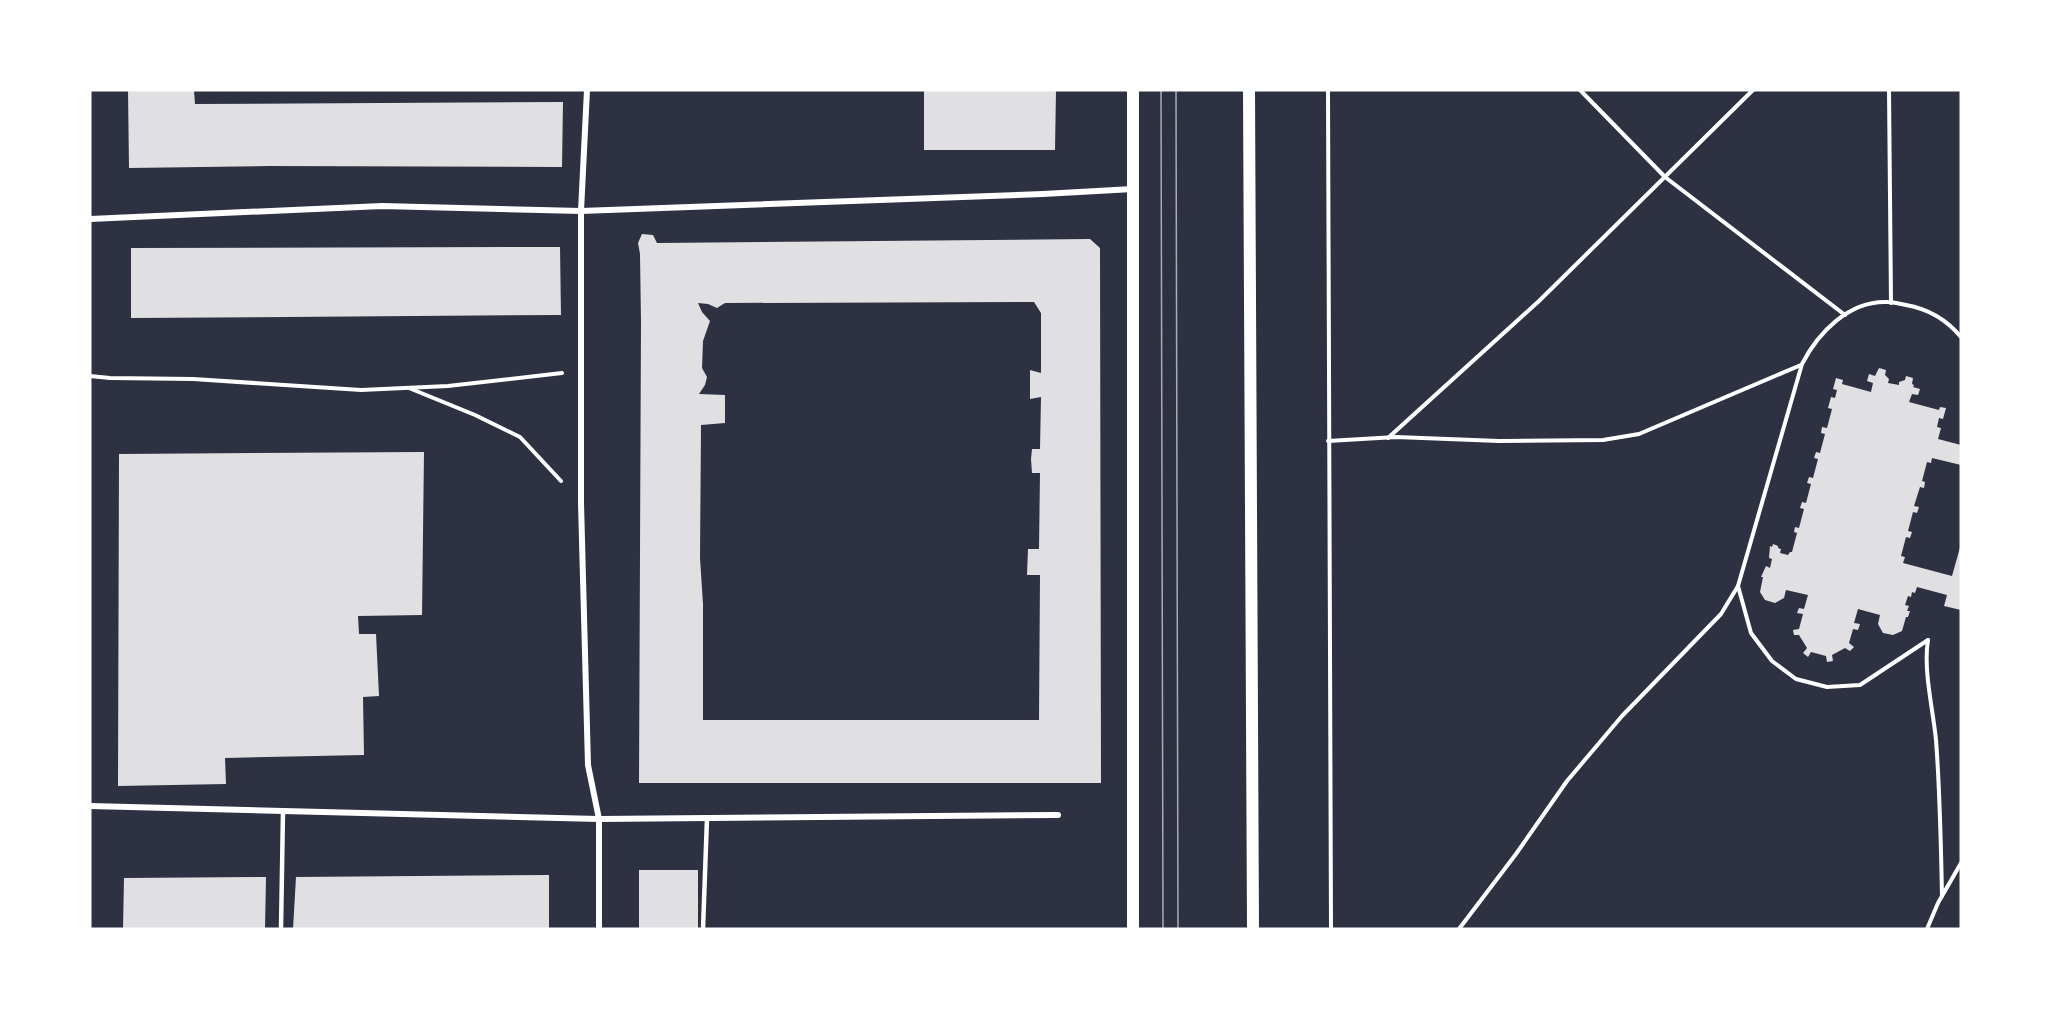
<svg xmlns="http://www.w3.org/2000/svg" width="2051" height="1019" font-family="Signika,sans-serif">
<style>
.building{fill:#e0e0e3;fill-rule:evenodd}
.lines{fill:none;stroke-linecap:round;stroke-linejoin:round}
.path{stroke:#fff;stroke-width:4}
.service{stroke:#fff;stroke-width:4.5}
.minor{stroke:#fff;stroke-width:6}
.secondary{stroke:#fff;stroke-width:12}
.tram{stroke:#abadb3;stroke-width:1.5}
</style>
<rect width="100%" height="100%" fill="#2d3142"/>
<!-- building -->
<g class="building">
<polygon points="128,90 194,90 195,104 563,102 562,167 270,166 129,168"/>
<polygon points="924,90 1056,90 1055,150 924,150"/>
<path d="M642,234L653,235L657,243L1090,239L1100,248L1101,783H639L641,322L640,254L638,243ZM1034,302L1041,313V373L1030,370V399L1041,397L1040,449H1032L1031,459L1032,473H1040L1039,549H1028L1027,575H1040L1039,720H703V604L700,558L701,425L725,423V395L699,394L705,385L707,377L702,368L703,341L710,321L702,312L698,303L708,304L717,308L725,303Z"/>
<polygon points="560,247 561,315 131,318 131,248"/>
<polygon points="1879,368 1886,370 1885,375 1889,379 1888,383 1899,385 1899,382 1905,380 1906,376 1913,378 1912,384 1914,385 1913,387 1920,389 1918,395 1912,394 1909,402 1939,410 1940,407 1946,408 1943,419 1939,418 1937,427 1941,428 1938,439 1961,445 1961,465 1932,458 1931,463 1927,462 1922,481 1925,482 1924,488 1920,487 1914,506 1919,507 1917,513 1913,512 1908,531 1912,532 1910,538 1906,537 1901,556 1905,557 1903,563 1952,576 1961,544 1961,610 1944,606 1947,595 1917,587 1915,593 1912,592 1911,597 1908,596 1905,605 1909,606 1907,611 1910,611 1908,617 1906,617 1902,631 1893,635 1883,633 1878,624 1880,615 1858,609 1854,623 1860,624 1858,630 1853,629 1849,643 1854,647 1850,651 1845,648 1832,655 1833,661 1827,662 1826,656 1811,652 1808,657 1803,653 1807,648 1799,635 1794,635 1793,630 1799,629 1803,614 1797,613 1799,608 1804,609 1808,595 1786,590 1784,598 1775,603 1765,600 1760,592 1763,577 1761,577 1766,566 1770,568 1772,559 1769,558 1770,546 1772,547 1773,544 1778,546 1778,548 1781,549 1780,553 1788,555 1790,552 1792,552 1797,533 1794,532 1795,527 1799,528 1804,509 1800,508 1802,502 1806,503 1811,484 1807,483 1809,477 1813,478 1818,459 1814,458 1816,452 1820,453 1825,434 1821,433 1822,427 1827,428 1832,409 1828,408 1831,397 1835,398 1837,390 1833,389 1836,378 1843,380 1842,384 1871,392 1873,383 1867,381 1869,374 1875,376"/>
<polygon points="424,452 422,615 358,616 359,634 376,634 379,696 363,697 364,755 225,758 226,784 118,786 119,454"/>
<rect x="639" y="870" width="59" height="59"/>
<polygon points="549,875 549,929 293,929 296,877"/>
<polygon points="266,877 265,929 123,929 124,878"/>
</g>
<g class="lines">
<!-- path -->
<g class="path">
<polyline points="1328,90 1331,929"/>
<polyline points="1580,90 1665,177 1845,315"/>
<polyline points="1889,90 1891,303"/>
<polyline points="90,376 110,378 193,379 361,390 448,386 562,373"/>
<polyline points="409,388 475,415 520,437 561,481"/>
<polyline points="1388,438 1539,301 1753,90"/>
<polyline points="1328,441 1396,437 1499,441 1603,440 1639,434 1801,365"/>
<polyline points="1738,586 1751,633 1772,661 1796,679 1827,687 1860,685 1928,640"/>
<path d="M1928,640C1923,670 1933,709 1936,740C1940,792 1941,844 1942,896"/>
<path d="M1459,929L1516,854L1567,781L1622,716L1721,614L1738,586L1802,364C1818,333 1849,300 1888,302C1894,302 1900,304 1906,305C1929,309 1946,319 1961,337"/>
<polyline points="1927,929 1938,903 1961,863"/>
</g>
<!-- service -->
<g class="service">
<polyline points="281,929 283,811"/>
<polyline points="703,929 707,818"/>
</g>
<!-- minor -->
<g class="minor">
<polyline points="587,90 581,211 581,503 588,765 599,819 599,929"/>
<polyline points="90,219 382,206 581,211 1043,194 1133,189"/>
<polyline points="90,806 599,819 1058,815"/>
</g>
<!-- secondary -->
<g class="secondary">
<polyline points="1133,90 1133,929"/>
<polyline points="1249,90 1253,929"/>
</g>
<!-- tram -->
<g class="tram">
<polyline points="1161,90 1163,929"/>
<polyline points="1176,90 1178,929"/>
</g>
</g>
<!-- border -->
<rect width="2051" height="1019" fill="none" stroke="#ffffff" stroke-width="183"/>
</svg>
